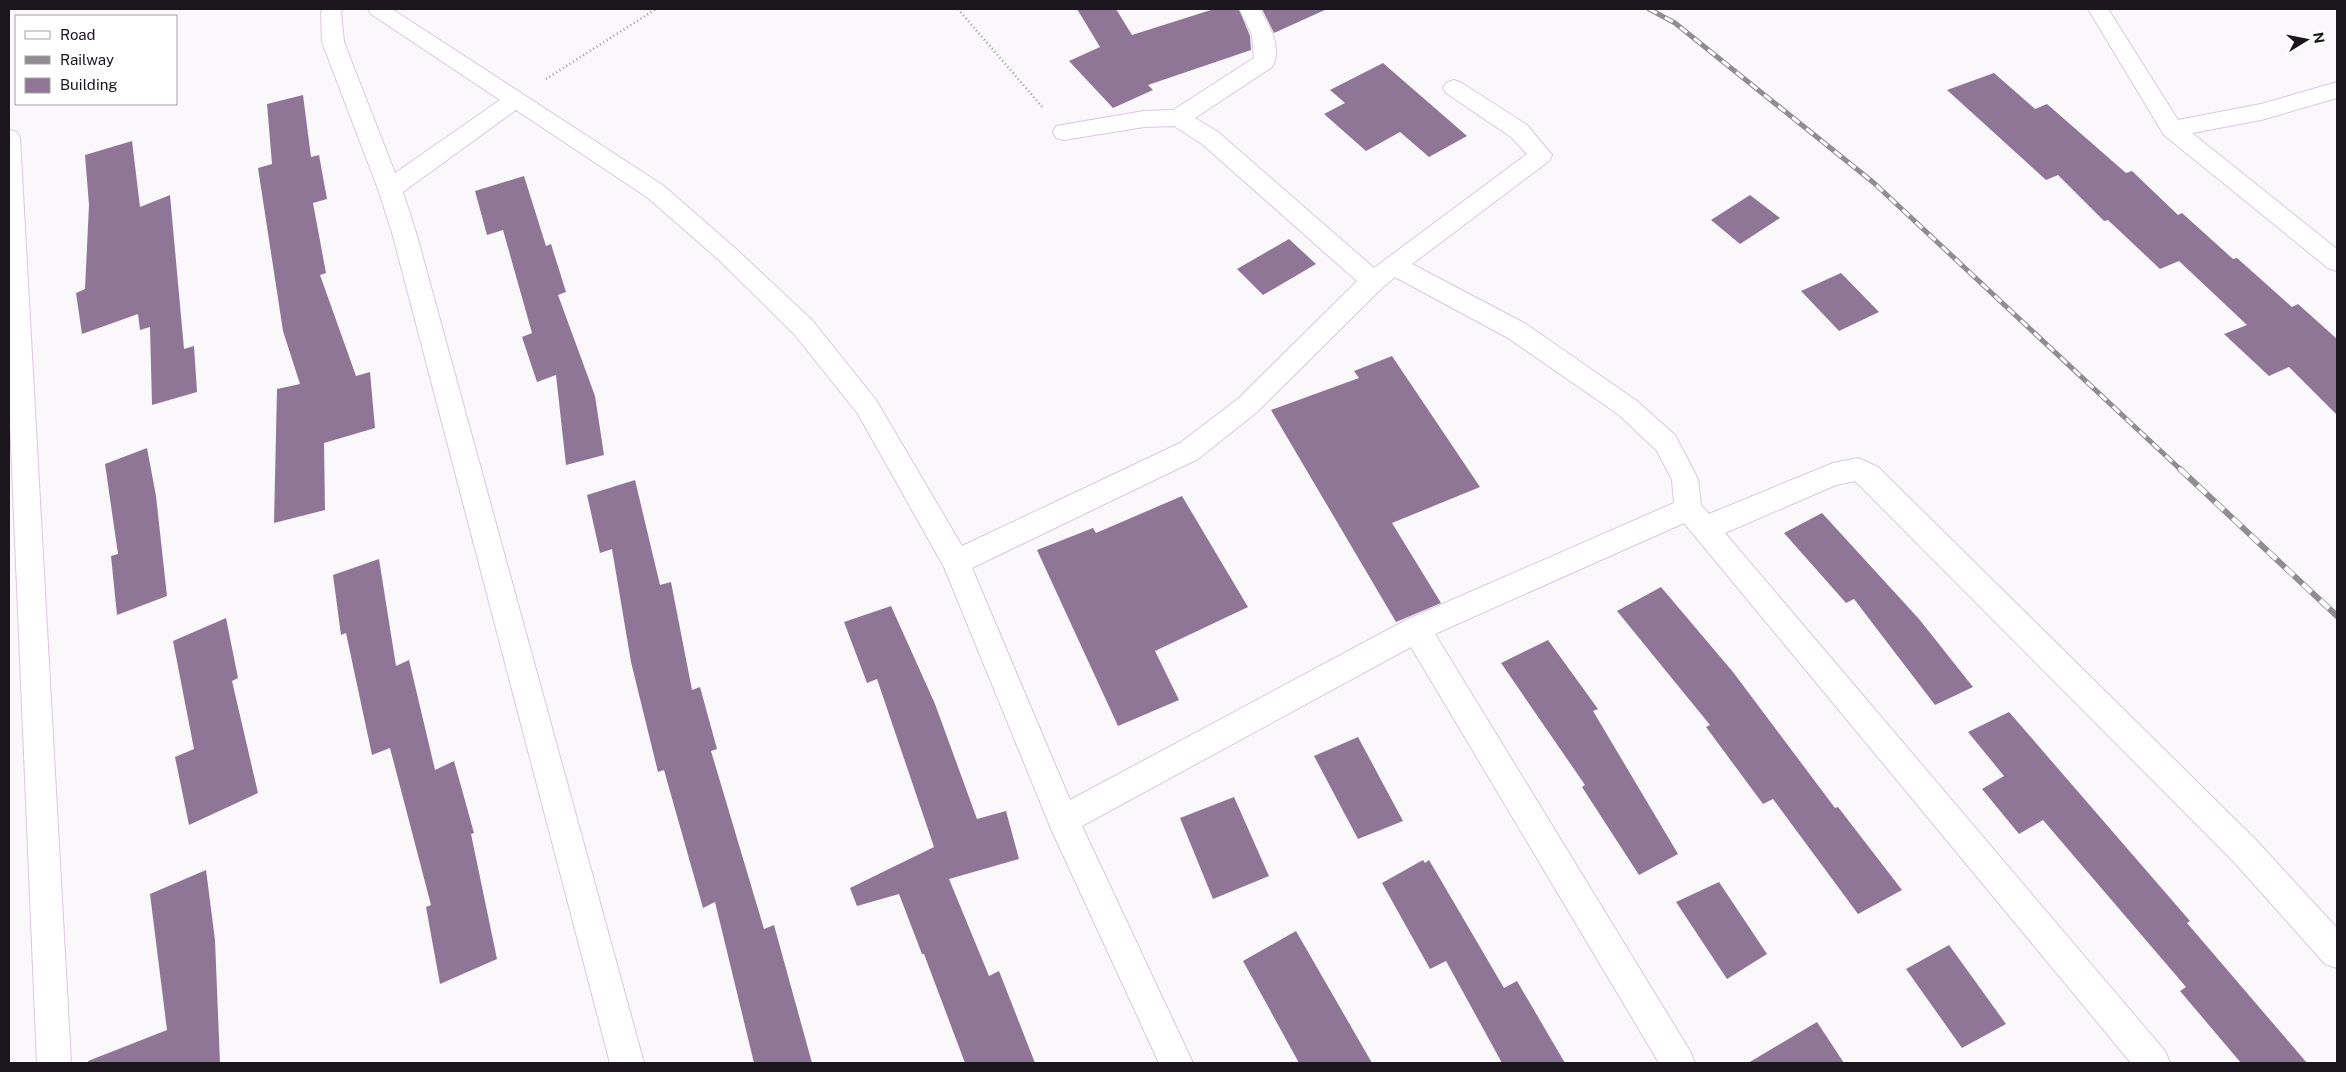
<svg xmlns="http://www.w3.org/2000/svg" width="2346" height="1072" font-family="'Public Sans',sans-serif">
<style>
.building{fill:#8f7696}
.lines{fill:none;stroke-linecap:round;stroke-linejoin:round}
.street-casing{stroke:#dac8de;stroke-width:2}
.path{stroke:#99949a;stroke-width:2.5;stroke-dasharray:1 3;stroke-linecap:butt}
.street{fill:#fff;fill-rule:evenodd}
.rail-far1-casing{stroke:#908c91;stroke-width:5}
.rail-casing{stroke:#908c91;stroke-width:6}
.rail-far1{stroke:#fff;stroke-width:3;stroke-dasharray:9;stroke-linecap:butt}
.rail{stroke:#fff;stroke-width:4.5;stroke-dasharray:12;stroke-linecap:butt}
</style>
<rect width="100%" height="100%" fill="#fbf8fc"/>
<!-- building -->
<g class="building">
<polygon points="1077,9 1116,9 1132,35 1214,9 1239,9 1250,36 1251,50 1148,85 1153,90 1113,108 1069,61 1100,47"/>
<polygon points="1262,9 1327,9 1274,33"/>
<polygon points="1383,63 1467,136 1429,157 1400,132 1366,151 1324,114 1345,103 1330,90"/>
<polygon points="1994,73 2035,109 2047,104 2126,173 2132,171 2178,215 2182,213 2233,259 2237,258 2292,307 2298,304 2337,339 2337,415 2289,367 2269,376 2224,334 2247,325 2179,261 2160,269 2108,220 2104,221 2058,175 2046,180 1947,90"/>
<polygon points="303,95 311,157 319,155 327,199 313,203 326,273 320,275 356,376 370,372 375,428 324,443 325,510 274,523 277,389 300,384 283,331 258,168 272,164 267,104"/>
<polygon points="132,141 140,207 170,195 184,349 194,346 197,392 152,405 150,327 140,330 138,314 82,334 76,293 85,289 89,205 85,155"/>
<polygon points="524,176 546,246 551,244 566,292 558,295 595,396 604,455 566,465 556,375 537,382 522,337 532,333 503,230 487,235 475,191"/>
<polygon points="1750,195 1780,218 1740,244 1711,220"/>
<polygon points="1289,239 1316,264 1263,295 1237,269"/>
<polygon points="1841,273 1879,312 1839,331 1801,291"/>
<polygon points="1392,356 1480,487 1392,523 1441,603 1396,622 1271,410 1359,378 1354,371"/>
<polygon points="147,448 156,496 167,596 117,615 111,556 118,554 105,464"/>
<polygon points="635,480 660,585 671,582 692,690 700,687 717,749 711,751 764,929 774,925 812,1063 754,1063 715,902 703,908 664,770 658,772 631,662 612,549 600,553 587,495"/>
<polygon points="1182,496 1248,607 1155,651 1179,700 1118,726 1037,550 1093,528 1096,533"/>
<polygon points="1822,513 1919,619 1973,687 1935,705 1854,599 1846,603 1784,533"/>
<polygon points="379,559 396,666 409,660 435,770 454,761 474,833 471,834 497,959 440,984 426,907 431,905 390,748 372,755 346,633 341,635 333,575"/>
<polygon points="1661,587 1733,672 1835,808 1838,807 1902,890 1858,914 1773,799 1763,804 1706,727 1710,725 1617,611"/>
<polygon points="891,606 935,704 977,819 1006,811 1019,859 949,879 989,976 999,971 1035,1063 965,1063 924,954 922,954 899,894 857,906 850,888 934,847 877,679 867,683 844,622"/>
<polygon points="226,618 238,678 232,681 258,793 189,825 175,757 194,749 173,641"/>
<polygon points="1548,640 1598,709 1593,711 1678,854 1639,875 1582,787 1585,785 1501,663"/>
<polygon points="2009,712 2190,921 2187,923 2307,1063 2241,1063 2180,991 2186,987 2043,820 2019,834 1982,789 2004,776 1968,732"/>
<polygon points="1358,737 1403,821 1358,839 1314,756"/>
<polygon points="1234,797 1269,876 1213,899 1180,818"/>
<polygon points="1423,860 1425,863 1429,860 1504,988 1517,981 1565,1063 1502,1063 1446,961 1430,969 1382,883"/>
<polygon points="206,870 215,940 220,1063 89,1063 88,1061 167,1030 150,894"/>
<polygon points="1719,882 1767,954 1727,979 1676,902"/>
<polygon points="1296,931 1372,1063 1299,1063 1243,961"/>
<polygon points="1949,945 2006,1024 1962,1048 1906,969"/>
<polygon points="1817,1022 1844,1063 1748,1063"/>
</g>
<g class="lines">
<!-- street casing -->
<g class="street-casing">
<g id="street">
<path d="M323,9H343L341,12L344,42L395,173L500,100L371,14L368,9H392L664,186L736,249L812,320L876,400L962,546L1180,443L1239,398L1357,281L1202,144L1174,126L1144,127L1064,140L1056,138L1053,132L1056,126L1144,111L1173,110L1254,58L1252,35L1240,10L1260,9C1269,26 1283,48 1272,67L1195,118L1218,132L1374,268L1527,154L1511,137L1446,93L1443,88L1446,83L1454,80L1462,83L1527,125L1552,155L1549,161L1412,264L1526,324L1637,401L1675,435L1698,479L1701,505L1709,514L1833,463L1858,458L1878,467L2255,839L2337,928V968L2325,964L2233,861L1855,481L1836,485L1725,533L2165,1051L2170,1063H2131L1684,523L1435,634L1690,1051L1695,1063H1659L1411,647L1082,826L1193,1063H1159L1052,831L944,567L858,414L794,334L720,261L648,198L516,110L403,192L417,236L644,1063H610L393,236L378,189L322,42L321,12ZM1395,277L1508,338L1619,415L1657,451L1672,480L1674,503L1406,620L1070,800L972,568L1198,459L1257,412L1382,288Z"/>
<polygon points="2088,9 2108,9 2178,120 2261,104 2337,82 2337,98 2261,120 2192,133 2337,249 2337,271 2328,268 2164,135"/>
<polygon points="9,130 17,132 20,138 71,1063 37,1063 9,398"/>
</g>
</g>
<!-- path -->
<g class="path">
<polyline points="958,9 1044,109"/>
<polyline points="546,79 656,9"/>
</g>
<!-- street -->
<use href="#street" class="street"/>
<!-- rail-far1 casing -->
<g class="rail-far1-casing">
<polyline id="rail-far1" points="1649,9 1675,23 1874,183 2181,470"/>
</g>
<!-- rail casing -->
<g class="rail-casing">
<polyline id="rail" points="2180,469 2337,616"/>
</g>
<!-- rail-far1 -->
<use href="#rail-far1" class="rail-far1"/>
<!-- rail -->
<use href="#rail" class="rail"/>
</g>
<!-- border -->
<rect width="2346" height="1072" fill="none" stroke="#1b151d" stroke-width="20"/>
<!-- legend -->
<rect x="15" y="15" width="162" height="90" fill="#ffffff" stroke="#a4a1a5"/>
<rect x="25" y="31" width="25" height="8" fill="#ffffff" stroke="#a4a1a5"/>
<text x="60" y="40" font-size="15" fill="#1b151d">Road</text>
<rect x="25" y="56" width="25" height="8" fill="#908c91" stroke="#a4a1a5"/>
<text x="60" y="65" font-size="15" fill="#1b151d">Railway</text>
<rect x="25" y="78" width="25" height="15" fill="#8f7696" stroke="#a4a1a5"/>
<text x="60" y="90" font-size="15" fill="#1b151d">Building</text>
<!-- north arrow -->
<g transform="translate(2306 40) rotate(80)" stroke="#ffffff" stroke-width="4" paint-order="stroke">
<path d="M0-4L9 19L0 12L-9 19Z" fill="#1b151d"/>
<text y="-8" font-size="14" font-weight="bold" text-anchor="middle" fill="#1b151d">N</text>
</g>
</svg>
